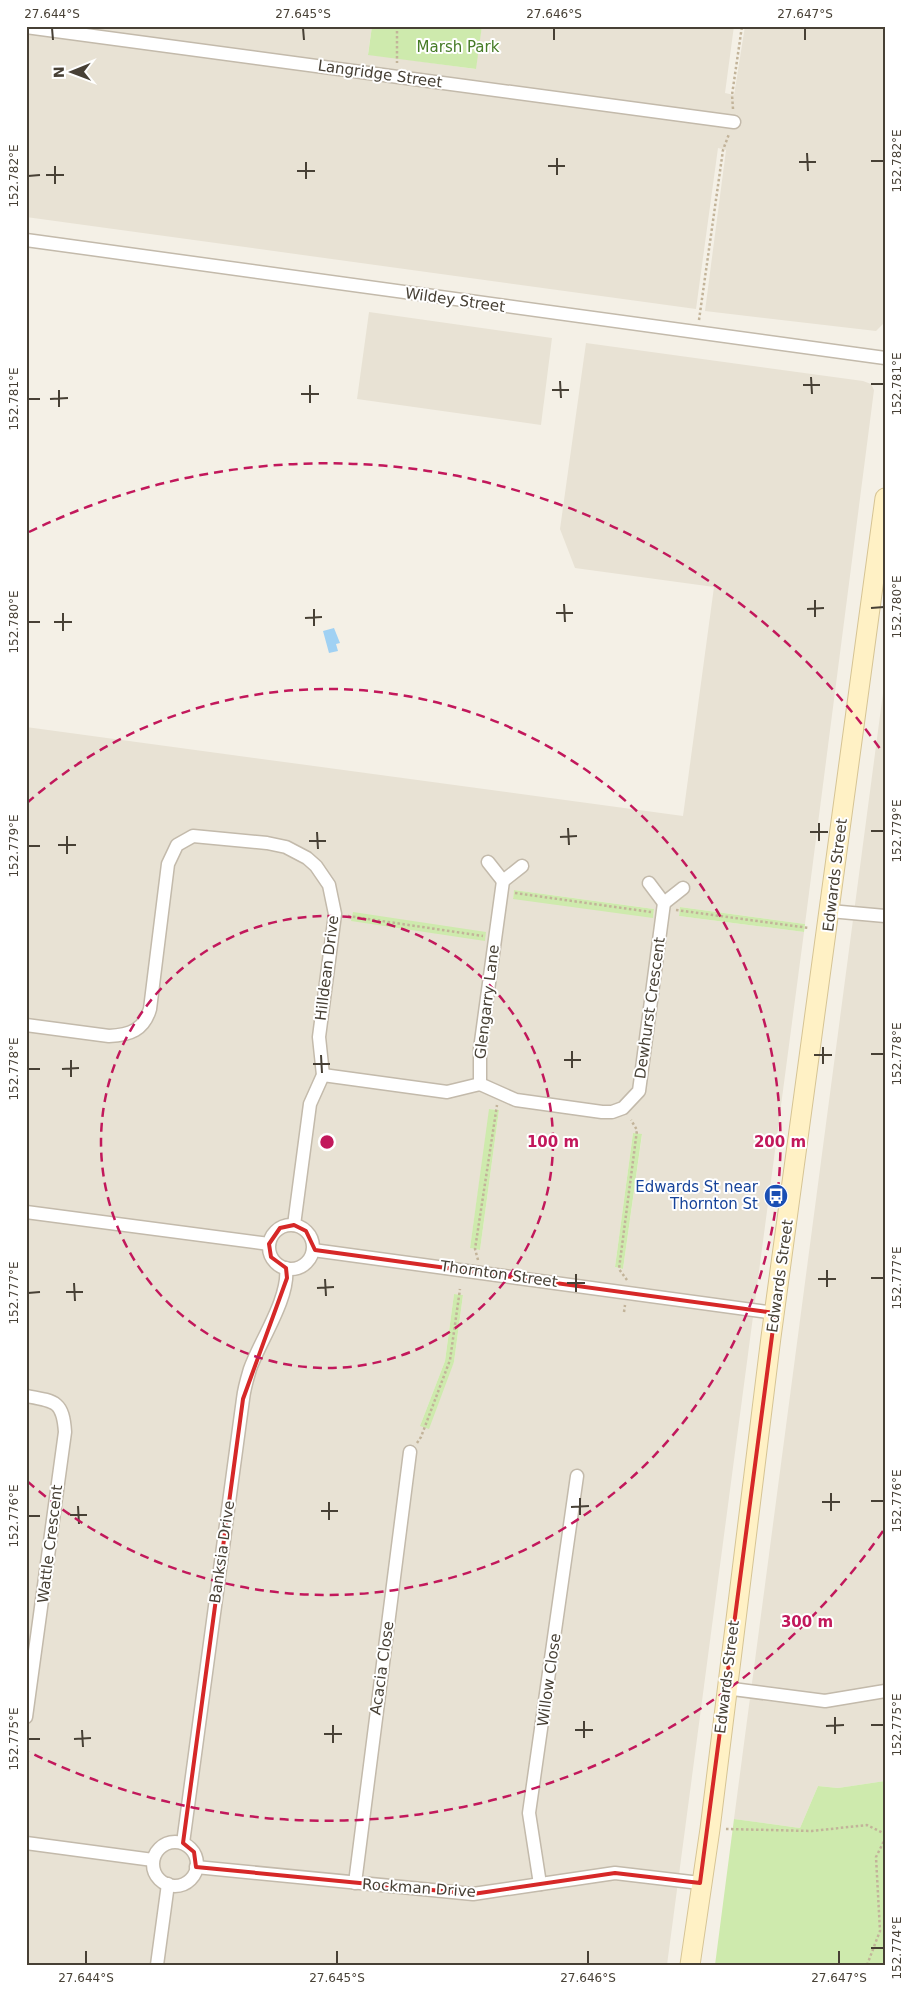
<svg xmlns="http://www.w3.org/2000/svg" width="911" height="1991" font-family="'DejaVu Sans',sans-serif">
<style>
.residential{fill:#e8e2d4;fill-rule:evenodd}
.green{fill:#ceeaad}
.water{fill:#a0d1f3}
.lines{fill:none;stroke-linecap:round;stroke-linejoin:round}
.minor-casing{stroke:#c3baab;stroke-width:15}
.secondary-casing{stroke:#d6c494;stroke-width:21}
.path{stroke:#c2b399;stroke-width:2.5;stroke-dasharray:2.5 2.5;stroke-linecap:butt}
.minor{stroke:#fff;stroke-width:12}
.secondary{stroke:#fff1c5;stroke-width:19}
.marked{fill:none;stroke:#d62828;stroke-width:4;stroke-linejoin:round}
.ticks{fill:none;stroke:#474035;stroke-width:2}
.ring{fill:none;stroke:#c2185b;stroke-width:2.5;stroke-dasharray:9 6}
.labels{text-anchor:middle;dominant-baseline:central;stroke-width:4;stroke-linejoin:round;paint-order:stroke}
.park-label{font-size:15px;fill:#467b26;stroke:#fff}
.street-label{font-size:15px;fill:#474035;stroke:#fff}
.transit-label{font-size:15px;fill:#164399;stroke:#fff;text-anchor:end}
.centre{fill:#c2185b;stroke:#fff;stroke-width:2.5}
.ring-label{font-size:15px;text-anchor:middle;font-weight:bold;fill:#c2185b;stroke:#fff;stroke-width:4;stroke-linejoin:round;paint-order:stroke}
.neatline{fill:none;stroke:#474035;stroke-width:2}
.ticks-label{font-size:12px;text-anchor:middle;fill:#474035}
</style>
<rect width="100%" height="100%" fill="#f4f0e6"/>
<!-- residential -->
<g class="residential">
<polygon points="26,26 372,26 368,54 475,69 482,26 734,26 725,93 734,95 745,26 885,26 884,323 876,331 705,311 726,150 718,148 696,309 26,217"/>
<polygon points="369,312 552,338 541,425 357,399"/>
<path d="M586,343L863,381L871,384L874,390L805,924L680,907L679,916L804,932L667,1965H26V727L683,816L714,587L575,568L560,529ZM514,890L654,909L653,917L513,898ZM490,1109L499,1110L480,1250L470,1248ZM633,1133L642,1135L623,1269L615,1267ZM454,1294L463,1295L454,1362L420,1426L445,1361Z"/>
<polygon points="885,678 885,1781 838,1788 818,1786 800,1828 734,1819"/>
</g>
<!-- green -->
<g class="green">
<polygon points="372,26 482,26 476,69 368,55"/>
<polygon points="514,890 654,909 653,918 513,899"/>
<polygon points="680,907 805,924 804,932 679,916"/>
<polygon points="353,912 486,932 485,941 351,921"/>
<polygon points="489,1109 499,1110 480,1250 470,1248"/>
<polygon points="633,1133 642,1134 623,1269 615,1267"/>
<polygon points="454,1294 463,1295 454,1362 429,1429 420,1426 445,1361"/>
<polygon points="885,1781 885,1965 715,1965 734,1819 800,1828 818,1786 838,1788"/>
</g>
<!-- water -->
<polygon class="water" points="334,628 340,643 336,644 338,651 329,653 323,631"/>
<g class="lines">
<!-- minor casing -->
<g class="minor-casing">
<g id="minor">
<polyline points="26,27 734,122"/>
<polyline points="26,240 885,358"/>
<polyline points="488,862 503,881 522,866"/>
<polyline points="649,883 664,903 683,888"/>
<polyline points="830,911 885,916"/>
<path d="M26,1025L109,1036C130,1035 144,1030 150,1009L168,864L177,845L193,836L267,843L286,847L307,858L316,866L329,885L335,914L319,1037L323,1075L310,1104L294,1225"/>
<polyline points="323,1075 447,1092 480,1084 516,1100 602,1112 612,1112 623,1108 639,1091 664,903"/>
<polyline points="480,1084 480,1049 503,881"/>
<polyline points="26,1212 269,1244"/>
<circle cx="291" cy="1247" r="22"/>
<polyline points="313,1250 775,1313"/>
<path d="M26,1396C55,1401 63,1401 65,1432L26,1717"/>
<polyline points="725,1688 825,1701 885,1691"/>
<circle cx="175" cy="1864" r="22"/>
<polyline points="26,1843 153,1860"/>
<path d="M183,1843L243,1399C244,1389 247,1379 250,1369C260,1341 290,1297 286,1268"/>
<polyline points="196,1867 473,1894 615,1873 700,1883"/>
<polyline points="355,1883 410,1452"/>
<polyline points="540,1884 529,1813 577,1476"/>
<polyline points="157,1965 168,1884"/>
</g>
</g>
<!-- secondary casing -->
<g class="secondary-casing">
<polyline id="secondary" points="690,1965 710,1829 771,1337 885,498"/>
</g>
<!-- path -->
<g class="path">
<polyline points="397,26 397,63"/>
<polyline points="733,109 732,95 742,26"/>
<polyline points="699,320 723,150 729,134"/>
<polyline points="515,893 651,912"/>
<polyline points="676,910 809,928"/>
<polyline points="348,916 483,936"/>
<polyline points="478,1260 475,1249 497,1105"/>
<polyline points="627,1280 619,1269 637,1130 631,1120"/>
<polyline points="624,1312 625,1305"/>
<polyline points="417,1443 421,1437 450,1360 460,1289"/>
<polyline points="726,1829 812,1831 867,1825 885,1834"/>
<polyline points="867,1965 880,1931 876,1857 885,1839"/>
</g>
<!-- minor -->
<use href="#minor" class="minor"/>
<!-- secondary -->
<use href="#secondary" class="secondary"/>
</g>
<!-- marked area -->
<path class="marked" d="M294,1225L306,1231L315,1250L775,1313L700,1883L615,1873L473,1894L196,1867L194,1852L183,1843L243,1399L287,1278L286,1268L271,1257L269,1244L280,1228Z"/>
<!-- ticks -->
<path class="ticks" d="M52,28L53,40M303,28L304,40M554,28V40M805,28V40M807,153L808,171M557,158V175M871,161H884M306,162V179M799,162H816M55,166V184M548,166H565M297,171H315M46,175H64M28,176L40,175M811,377L812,394M560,381L561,398M871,384H884M310,385V403M803,385H820M59,390V407M552,390H569M301,394H319M28,399H40M50,399L68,398M815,600V617M564,604L565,622M871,608L884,607M314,609V626M807,609L824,608M63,613V631M556,613H573M305,618L322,617M28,622H40M54,622H72M819,823V841M568,828L569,845M871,831H884M317,832L318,849M810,832H828M67,836V854M560,837L577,836M309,841H326M58,845H76M28,846H40M823,1047V1064M572,1051V1068M871,1054H884M321,1055L322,1073M814,1055H832M71,1060V1077M564,1060H581M313,1064H330M28,1069H40M62,1069L79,1068M827,1270V1287M576,1274V1292M871,1278H884M325,1279L326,1296M818,1279H836M74,1283L75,1301M567,1283H585M317,1288L334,1287M66,1292H83M28,1293L40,1292M831,1493V1511M580,1498V1515M871,1501H884M329,1502V1520M822,1502H840M78,1506L79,1524M571,1507L589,1506M321,1511H338M70,1515H87M28,1516H40M835,1717V1734M584,1721V1738M333,1725V1743M871,1725H884M826,1726L844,1725M82,1730L83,1747M575,1730H593M324,1734H342M28,1739H40M74,1739L91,1738M871,1948H884M86,1951V1964M337,1951V1964M588,1951V1964M839,1951V1964"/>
<!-- distance rings -->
<g class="ring">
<circle cx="327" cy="1142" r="226"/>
<path d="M27 803A453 453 0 1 1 27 1481"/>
<path d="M883 1531A679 679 0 0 1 29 1752M29 532A679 679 0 0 1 883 753"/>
</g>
<!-- icons -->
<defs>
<g id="bus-disc" transform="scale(1.25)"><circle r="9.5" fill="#1a4fb4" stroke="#fff"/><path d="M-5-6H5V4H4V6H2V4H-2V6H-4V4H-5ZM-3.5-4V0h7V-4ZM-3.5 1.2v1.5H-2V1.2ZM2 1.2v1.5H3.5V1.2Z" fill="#fff"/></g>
</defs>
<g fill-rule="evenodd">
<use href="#bus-disc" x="776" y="1196"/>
</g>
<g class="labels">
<!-- park labels -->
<g class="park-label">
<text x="458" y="47">Marsh Park</text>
</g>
<!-- street labels -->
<g class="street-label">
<text transform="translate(380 74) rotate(8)">Langridge Street</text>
<text transform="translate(455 300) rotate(8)">Wildey Street</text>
<text transform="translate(835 875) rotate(-83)">Edwards Street</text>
<text transform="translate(327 968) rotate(-83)">Hilldean Drive</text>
<text transform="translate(487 1002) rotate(-83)">Glengarry Lane</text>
<text transform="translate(650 1008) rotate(-82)">Dewhurst Crescent</text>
<text transform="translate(499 1274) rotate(8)">Thornton Street</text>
<text transform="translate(780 1276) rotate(-82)">Edwards Street</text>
<text transform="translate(50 1544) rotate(-83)">Wattle Crescent</text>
<text transform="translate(222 1552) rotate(-82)">Banksia Drive</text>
<text transform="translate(382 1668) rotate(-82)">Acacia Close</text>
<text transform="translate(727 1677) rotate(-83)">Edwards Street</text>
<text transform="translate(549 1680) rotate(-82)">Willow Close</text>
<text transform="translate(419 1888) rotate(4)">Rockman Drive</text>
</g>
<!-- transit labels -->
<g class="transit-label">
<text x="758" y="1187">Edwards St near<tspan x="758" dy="17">Thornton St</tspan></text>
</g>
</g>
<circle cx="327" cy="1142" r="8" class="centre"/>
<g class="ring-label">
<text x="553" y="1147">100 m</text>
<text x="780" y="1147">200 m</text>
<text x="807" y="1627">300 m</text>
</g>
<!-- border -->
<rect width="911" height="1991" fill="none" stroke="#ffffff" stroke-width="55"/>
<!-- north arrow -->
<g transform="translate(72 72) rotate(269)" stroke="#ffffff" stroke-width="4" paint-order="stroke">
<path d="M0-4L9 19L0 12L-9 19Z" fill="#474035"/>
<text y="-8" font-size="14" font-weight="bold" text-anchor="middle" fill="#474035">N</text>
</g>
<rect x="28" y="28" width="856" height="1936" class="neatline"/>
<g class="ticks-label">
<text x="52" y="18">27.644°S</text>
<text x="303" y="18">27.645°S</text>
<text x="554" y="18">27.646°S</text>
<text x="805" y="18">27.647°S</text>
<text transform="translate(897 161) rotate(-90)" y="4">152.782°E</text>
<text transform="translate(14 176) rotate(-90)" y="4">152.782°E</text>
<text transform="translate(897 384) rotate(-90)" y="4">152.781°E</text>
<text transform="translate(14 399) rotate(-90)" y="4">152.781°E</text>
<text transform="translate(897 607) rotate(-90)" y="4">152.780°E</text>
<text transform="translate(14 622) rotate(-90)" y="4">152.780°E</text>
<text transform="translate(897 831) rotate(-90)" y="4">152.779°E</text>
<text transform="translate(14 846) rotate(-90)" y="4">152.779°E</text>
<text transform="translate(897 1054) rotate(-90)" y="4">152.778°E</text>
<text transform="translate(14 1069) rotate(-90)" y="4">152.778°E</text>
<text transform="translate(897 1278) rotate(-90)" y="4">152.777°E</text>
<text transform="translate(14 1293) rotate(-90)" y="4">152.777°E</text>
<text transform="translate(897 1501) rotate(-90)" y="4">152.776°E</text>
<text transform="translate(14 1516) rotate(-90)" y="4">152.776°E</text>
<text transform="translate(897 1725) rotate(-90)" y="4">152.775°E</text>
<text transform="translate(14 1739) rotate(-90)" y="4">152.775°E</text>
<text transform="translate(897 1948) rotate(-90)" y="4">152.774°E</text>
<text x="86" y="1982">27.644°S</text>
<text x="337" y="1982">27.645°S</text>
<text x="588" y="1982">27.646°S</text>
<text x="839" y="1982">27.647°S</text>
</g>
</svg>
